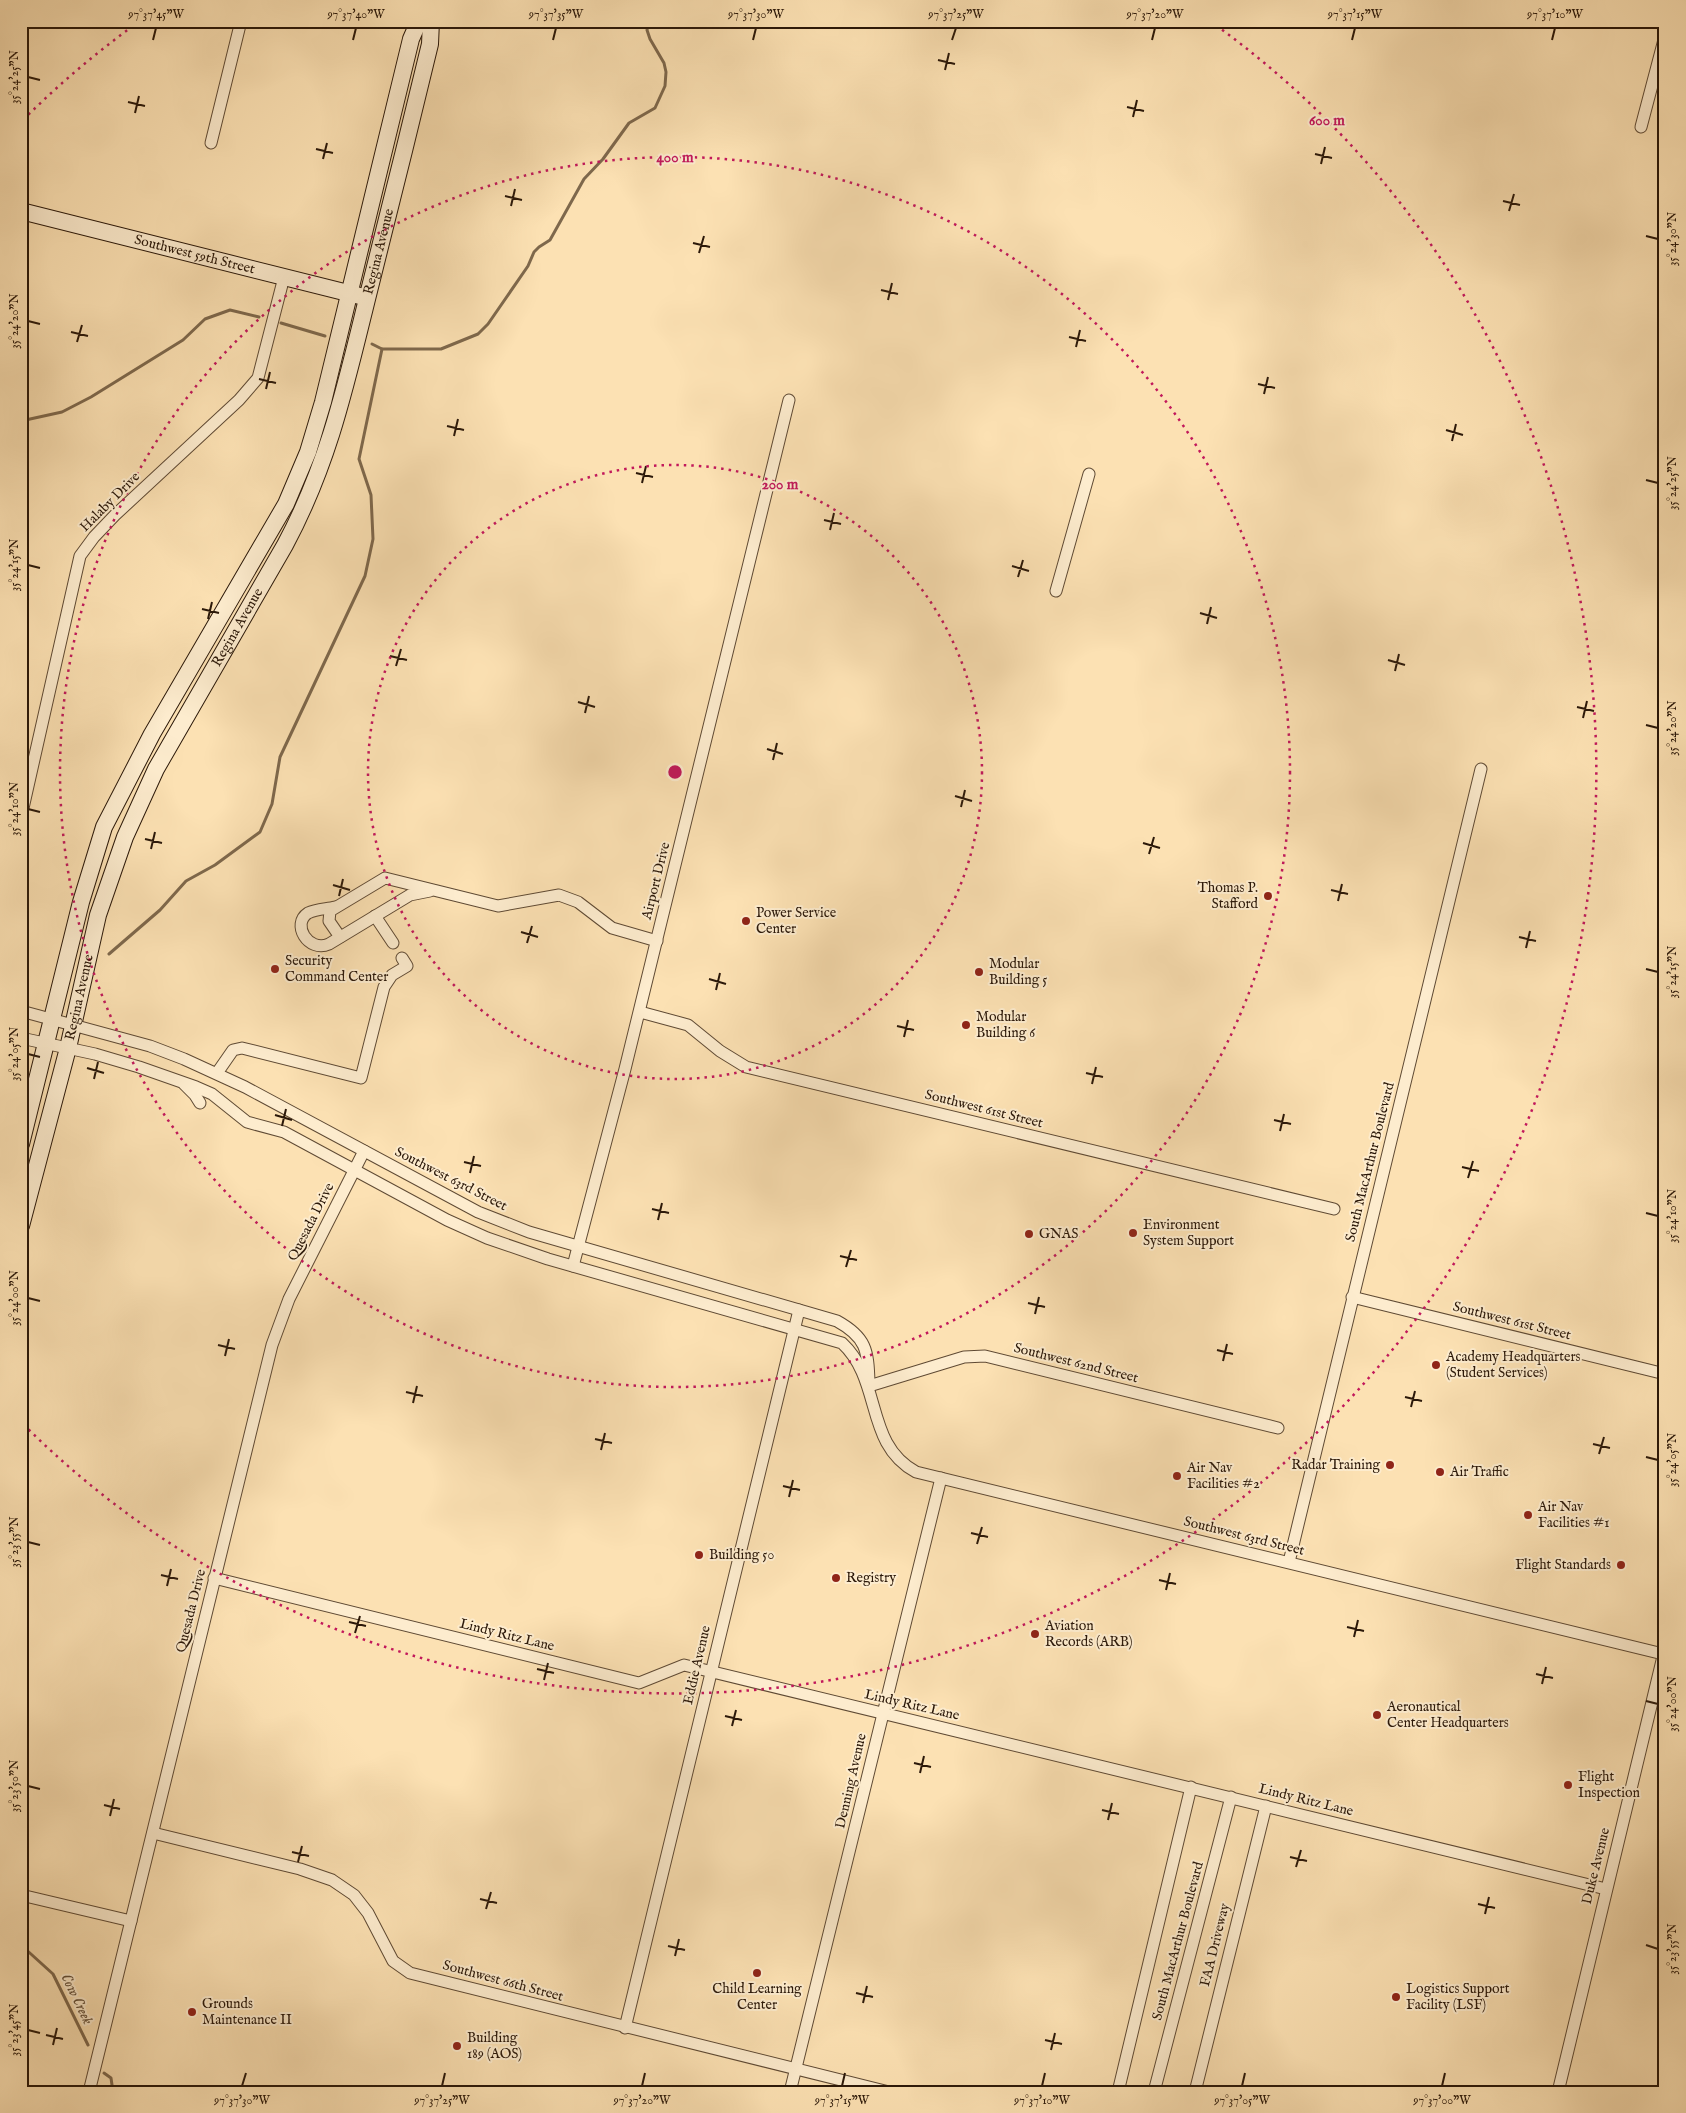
<svg xmlns="http://www.w3.org/2000/svg" width="1686" height="2113" font-family="'IM FELL English',serif">
<style>
.lines{fill:none;stroke-linecap:round;stroke-linejoin:round}
.stream{stroke:#7e684c;stroke-width:3}
.street-casing{stroke:#5f4a34;stroke-width:13}
.secondary-casing{stroke:#2b1809;stroke-width:18}
.street{stroke:#fdecce;stroke-width:11}
.secondary{stroke:#fdecce;stroke-width:16}
.ticks{fill:none;stroke:#2b1809;stroke-width:2}
.ring{fill:none;stroke:#c2185b;stroke-width:2.5;stroke-dasharray:2.5 5}
.poi-dot{fill:#8f2418;stroke:#fdecce;stroke-width:2}
.labels{text-anchor:middle;dominant-baseline:central;stroke-width:4;stroke-linejoin:round;paint-order:stroke}
.street-label{font-size:14px;fill:#2b1809;stroke:#fdecce}
.poi-label{font-size:14px;fill:#2b1809;stroke:#fdecce;text-anchor:start}
.water-label{font-size:15px;font-style:italic;fill:#624d36;stroke:#fdecce}
.centre{fill:#c2185b;stroke:#fdecce;stroke-width:2.5}
.ring-label{font-size:15px;text-anchor:middle;font-weight:bold;fill:#c2185b;stroke:#fdecce;stroke-width:4;stroke-linejoin:round;paint-order:stroke}
.neatline{fill:none;stroke:#2b1809;stroke-width:2}
.ticks-label{font-size:12px;text-anchor:middle;fill:#2b1809}
</style>
<rect width="100%" height="100%" fill="#fce1b3"/>
<filter id="stains"><feTurbulence type="fractalNoise" baseFrequency=".004" numOctaves="4"/><feColorMatrix values="0 0 0 0 .2 0 0 0 0 .09 0 0 0 0 .02 0 0 0 .5 -.17"/></filter>
<radialGradient id="worn" r=".72"><stop offset=".6" stop-color="#630" stop-opacity="0"/><stop offset="1" stop-color="#630" stop-opacity=".3"/></radialGradient>
<g class="lines">
<!-- stream -->
<g class="stream">
<polyline points="281,323 325,336"/>
<polyline points="372,344 382,349"/>
<polyline points="21,421 62,412 91,397 183,340 205,319 230,310 259,317"/>
<polyline points="109,954 160,910 186,881 215,865 260,832 272,804 280,757 365,576 373,539 371,495 359,459 382,349 441,349 478,334 488,324 528,266 534,252 539,247 550,240 584,179 603,159 629,123 655,108 665,86 666,72 664,63 650,39 647,30 649,21"/>
<polyline points="21,1945 53,1974 88,2045"/>
<polyline points="104,2073 111,2078 113,2092"/>
</g>
<!-- street casing -->
<g class="street-casing">
<g id="street">
<polyline points="1641,127 1665,36"/>
<polyline points="211,143 241,21"/>
<polyline points="1056,591 1089,474"/>
<polyline points="21,817 80,556 94,537 115,515 239,400 258,378 284,277"/>
<path d="M335,907C327,909 316,909 308,913C291,924 308,953 329,944L410,895L430,891"/>
<polyline points="375,916 393,943"/>
<polyline points="340,937 329,921 330,911 385,878 498,906 559,895 578,902 612,928 657,941"/>
<path d="M21,1011L150,1046L184,1059L245,1087L478,1212L529,1232L837,1321C866,1337 868,1350 869,1382"/>
<polyline points="640,1012 688,1025 720,1051 746,1067 1334,1209"/>
<path d="M21,1038L95,1054L139,1067L196,1087L212,1094L247,1122L284,1132L447,1220L487,1238L548,1259L842,1343C883,1381 864,1444 916,1472L1663,1654"/>
<polyline points="217,1073 233,1050 242,1048 361,1078 384,987 392,975 407,966 402,958"/>
<polyline points="184,1084 195,1095 200,1103"/>
<polyline points="573,1266 625,1069 789,400"/>
<polyline points="1352,1297 1665,1374"/>
<polyline points="869,1386 964,1357 985,1356 1278,1428"/>
<polyline points="1289,1562 1481,769"/>
<polyline points="214,1578 639,1683 684,1665 1606,1889"/>
<polyline points="153,1833 300,1869 332,1880 354,1895 368,1913 393,1961 410,1973 889,2092"/>
<polyline points="21,1895 131,1921"/>
<polyline points="625,2028 799,1310"/>
<polyline points="89,2092 272,1345 289,1299 364,1151"/>
<polyline points="790,2092 941,1478"/>
<polyline points="1118,2092 1191,1787"/>
<polyline points="1154,2092 1231,1797"/>
<polyline points="1195,2092 1266,1806"/>
<polyline points="1558,2092 1665,1648"/>
</g>
</g>
<!-- secondary casing -->
<g class="secondary-casing">
<g id="secondary">
<path id="s1" d="M21,211L360,296"/>
<polyline points="21,1144 81,902 104,827 152,734 286,504 308,452 323,402 411,39 419,21"/>
<path id="s2" d="M21,1226L68,1048L98,915L125,837L156,769L285,545C329,463 346,384 368,295C389,211 410,128 430,44L431,21"/>
</g>
</g>
<!-- street -->
<use href="#street" class="street"/>
<!-- secondary -->
<use href="#secondary" class="secondary"/>
</g>
<!-- ticks -->
<path class="ticks" d="M153,40L156,28M353,40L356,28M553,40L556,28M753,40L756,28M952,40L956,28M1152,40L1155,28M1352,40L1355,28M1552,40L1555,28M938,60L955,64M945,70L949,53M28,77L40,80M128,102L145,106M1127,107L1144,111M135,113L139,96M1133,117L1137,100M316,149L333,153M1315,154L1332,158M323,159L327,143M1321,164L1325,147M505,196L522,200M1503,201L1520,205M511,206L515,189M1509,211L1514,194M1646,236L1658,239M693,243L710,247M699,253L704,236M881,290L898,294M888,300L892,283M28,321L40,324M71,332L88,336M1069,337L1086,341M77,342L82,325M1076,347L1080,330M259,379L276,383M1258,384L1275,388M266,389L270,372M1264,394L1268,377M447,426L464,430M1446,430L1463,435M454,436L458,419M1452,441L1456,424M636,473L653,477M1646,480L1658,483M642,483L646,466M824,520L841,524M830,530L834,513M28,565L40,568M1012,566L1029,571M1018,577L1023,560M202,609L219,613M1200,613L1217,618M208,619L212,602M1207,624L1211,607M390,656L407,660M1388,660L1405,665M396,666L401,649M1395,671L1399,654M578,702L595,707M1577,707L1594,711M585,713L589,696M1583,718L1587,701M1646,725L1658,728M767,749L783,754M773,760L777,743M955,796L972,801M961,807L965,790M28,809L40,812M145,839L162,843M1143,843L1160,848M151,849L155,832M1149,854L1154,837M333,885L350,890M1331,890L1348,894M339,896L343,879M1338,901L1342,884M521,932L538,937M1519,937L1536,941M527,943L532,926M1526,948L1530,931M1646,969L1658,972M709,979L726,984M716,990L720,973M897,1026L914,1030M904,1037L908,1020M28,1054L40,1057M87,1068L104,1073M1086,1073L1103,1077M94,1079L98,1062M1092,1084L1096,1067M275,1115L292,1120M1274,1120L1291,1124M282,1126L286,1109M1280,1131L1284,1114M464,1162L481,1166M1462,1167L1479,1171M470,1173L474,1156M1468,1178L1473,1161M652,1209L669,1213M1646,1213L1658,1216M658,1220L662,1203M840,1256L857,1260M846,1267L851,1250M28,1298L40,1301M1028,1303L1045,1307M1035,1314L1039,1297M218,1345L235,1349M1217,1350L1233,1354M225,1356L229,1339M1223,1361L1227,1344M406,1392L423,1396M1405,1397L1422,1401M413,1403L417,1386M1411,1407L1415,1391M595,1439L612,1443M1593,1444L1610,1448M601,1450L605,1433M1599,1454L1604,1437M1646,1457L1658,1460M783,1486L800,1490M789,1497L793,1480M971,1533L988,1537M28,1542L40,1545M977,1544L982,1527M161,1575L178,1579M1159,1580L1176,1584M167,1586L171,1569M1166,1590L1170,1573M349,1622L366,1626M1347,1627L1364,1631M355,1633L360,1616M1354,1637L1358,1620M537,1669L554,1673M1536,1674L1553,1678M544,1680L548,1663M1542,1684L1546,1667M1646,1701L1658,1704M725,1716L742,1720M732,1726L736,1710M914,1763L931,1767M920,1773L924,1756M28,1786L40,1789M104,1805L120,1809M1102,1810L1119,1814M110,1816L114,1799M1108,1820L1112,1803M292,1852L309,1856M1290,1857L1307,1861M298,1862L302,1846M1296,1867L1301,1850M480,1899L497,1903M1478,1904L1495,1908M486,1909L491,1892M1485,1914L1489,1897M1646,1945L1658,1949M668,1946L685,1950M675,1956L679,1939M856,1993L873,1997M863,2003L867,1986M28,2030L40,2033M46,2035L63,2039M1045,2040L1062,2044M53,2045L57,2028M1051,2050L1055,2033M242,2086L246,2073M442,2086L445,2073M642,2086L645,2073M842,2086L845,2073M1042,2086L1045,2073M1242,2086L1245,2073M1442,2086L1445,2073"/>
<!-- distance rings -->
<g class="ring">
<circle cx="675" cy="772" r="307"/>
<circle cx="675" cy="772" r="615"/>
<path d="M23 120A922 922 0 0 1 140 21M1210 21A922 922 0 1 1 23 1424"/>
</g>
<!-- markers -->
<g class="poi-dot">
<circle cx="1268" cy="896" r="5"/>
<circle cx="746" cy="921" r="5"/>
<circle cx="275" cy="969" r="5"/>
<circle cx="979" cy="972" r="5"/>
<circle cx="966" cy="1025" r="5"/>
<circle cx="1133" cy="1233" r="5"/>
<circle cx="1029" cy="1234" r="5"/>
<circle cx="1436" cy="1365" r="5"/>
<circle cx="1390" cy="1465" r="5"/>
<circle cx="1440" cy="1472" r="5"/>
<circle cx="1177" cy="1476" r="5"/>
<circle cx="1528" cy="1515" r="5"/>
<circle cx="699" cy="1555" r="5"/>
<circle cx="1621" cy="1565" r="5"/>
<circle cx="836" cy="1578" r="5"/>
<circle cx="1035" cy="1634" r="5"/>
<circle cx="1377" cy="1715" r="5"/>
<circle cx="1568" cy="1785" r="5"/>
<circle cx="757" cy="1973" r="5"/>
<circle cx="1396" cy="1997" r="5"/>
<circle cx="192" cy="2012" r="5"/>
<circle cx="457" cy="2046" r="5"/>
</g>
<g class="labels">
<!-- street labels -->
<g class="street-label">
<text stroke="none"><textPath href="#s2" startOffset="1045">Regina Avenue</textPath></text>
<text stroke="none"><textPath href="#s1" startOffset="179">Southwest 59th Street</textPath></text>
<text transform="translate(110 502) rotate(-45)">Halaby Drive</text>
<text stroke="none"><textPath href="#s2" startOffset="641">Regina Avenue</textPath></text>
<text transform="translate(656 881) rotate(-76)">Airport Drive</text>
<text stroke="none"><textPath href="#s2" startOffset="236">Regina Avenue</textPath></text>
<text transform="translate(984 1109) rotate(14)">Southwest 61st Street</text>
<text transform="translate(1370 1162) rotate(-76)">South MacArthur Boulevard</text>
<text transform="translate(451 1179) rotate(27)">Southwest 63rd Street</text>
<text transform="translate(311 1222) rotate(-63)">Quesada Drive</text>
<text transform="translate(1512 1321) rotate(14)">Southwest 61st Street</text>
<text transform="translate(1076 1363) rotate(14)">Southwest 62nd Street</text>
<text transform="translate(1244 1536) rotate(14)">Southwest 63rd Street</text>
<text transform="translate(191 1611) rotate(-76)">Quesada Drive</text>
<text transform="translate(507 1635) rotate(14)">Lindy Ritz Lane</text>
<text transform="translate(697 1665) rotate(-77)">Eddie Avenue</text>
<text transform="translate(912 1705) rotate(13)">Lindy Ritz Lane</text>
<text transform="translate(851 1781) rotate(-77)">Denning Avenue</text>
<text transform="translate(1306 1800) rotate(14)">Lindy Ritz Lane</text>
<text transform="translate(1596 1866) rotate(-76)">Duke Avenue</text>
<text transform="translate(1178 1941) rotate(-75)">South MacArthur Boulevard</text>
<text transform="translate(1215 1945) rotate(-76)">FAA Driveway</text>
<text transform="translate(503 1981) rotate(15)">Southwest 66th Street</text>
</g>
<!-- poi labels -->
<g class="poi-label">
<text x="1258" y="888" text-anchor="end">Thomas P.<tspan x="1258" dy="16">Stafford</tspan></text>
<text x="756" y="913">Power Service<tspan x="756" dy="16">Center</tspan></text>
<text x="285" y="961">Security<tspan x="285" dy="16">Command Center</tspan></text>
<text x="989" y="964">Modular<tspan x="989" dy="16">Building 5</tspan></text>
<text x="976" y="1017">Modular<tspan x="976" dy="16">Building 6</tspan></text>
<text x="1143" y="1225">Environment<tspan x="1143" dy="16">System Support</tspan></text>
<text x="1039" y="1234">GNAS</text>
<text x="1446" y="1357">Academy Headquarters<tspan x="1446" dy="16">(Student Services)</tspan></text>
<text x="1380" y="1465" text-anchor="end">Radar Training</text>
<text x="1187" y="1468">Air Nav<tspan x="1187" dy="16">Facilities #2</tspan></text>
<text x="1450" y="1472">Air Traffic</text>
<text x="1538" y="1507">Air Nav<tspan x="1538" dy="16">Facilities #1</tspan></text>
<text x="709" y="1555">Building 50</text>
<text x="1611" y="1565" text-anchor="end">Flight Standards</text>
<text x="846" y="1578">Registry</text>
<text x="1045" y="1626">Aviation<tspan x="1045" dy="16">Records (ARB)</tspan></text>
<text x="1387" y="1707">Aeronautical<tspan x="1387" dy="16">Center Headquarters</tspan></text>
<text x="1578" y="1777">Flight<tspan x="1578" dy="16">Inspection</tspan></text>
<text x="757" y="1989" text-anchor="middle">Child Learning<tspan x="757" dy="16">Center</tspan></text>
<text x="1406" y="1989">Logistics Support<tspan x="1406" dy="16">Facility (LSF)</tspan></text>
<text x="202" y="2004">Grounds<tspan x="202" dy="16">Maintenance II</tspan></text>
<text x="467" y="2038">Building<tspan x="467" dy="16">189 (AOS)</tspan></text>
</g>
<!-- water labels -->
<g class="water-label">
<text transform="translate(77 1999) rotate(64)">Cow Creek</text>
</g>
</g>
<circle cx="675" cy="772" r="8" class="centre"/>
<g class="ring-label">
<text x="1327" y="125">600 m</text>
<text x="675" y="162">400 m</text>
<text x="780" y="489">200 m</text>
</g>
<!-- margin -->
<rect width="1686" height="2113" fill="none" stroke="#fce1b3" stroke-width="55"/>
<rect x="28" y="28" width="1630" height="2058" class="neatline"/>
<g class="ticks-label">
<text x="156" y="18">97°37'45"W</text>
<text x="356" y="18">97°37'40"W</text>
<text x="556" y="18">97°37'35"W</text>
<text x="756" y="18">97°37'30"W</text>
<text x="956" y="18">97°37'25"W</text>
<text x="1155" y="18">97°37'20"W</text>
<text x="1355" y="18">97°37'15"W</text>
<text x="1555" y="18">97°37'10"W</text>
<text transform="translate(14 77) rotate(-90)" y="4">35°24'25"N</text>
<text transform="translate(1672 239) rotate(-90)" y="4">35°24'30"N</text>
<text transform="translate(14 321) rotate(-90)" y="4">35°24'20"N</text>
<text transform="translate(1672 483) rotate(-90)" y="4">35°24'25"N</text>
<text transform="translate(14 565) rotate(-90)" y="4">35°24'15"N</text>
<text transform="translate(1672 728) rotate(-90)" y="4">35°24'20"N</text>
<text transform="translate(14 809) rotate(-90)" y="4">35°24'10"N</text>
<text transform="translate(1672 972) rotate(-90)" y="4">35°24'15"N</text>
<text transform="translate(14 1054) rotate(-90)" y="4">35°24'05"N</text>
<text transform="translate(1672 1216) rotate(-90)" y="4">35°24'10"N</text>
<text transform="translate(14 1298) rotate(-90)" y="4">35°24'00"N</text>
<text transform="translate(1672 1460) rotate(-90)" y="4">35°24'05"N</text>
<text transform="translate(14 1542) rotate(-90)" y="4">35°23'55"N</text>
<text transform="translate(1672 1704) rotate(-90)" y="4">35°24'00"N</text>
<text transform="translate(14 1786) rotate(-90)" y="4">35°23'50"N</text>
<text transform="translate(1672 1949) rotate(-90)" y="4">35°23'55"N</text>
<text transform="translate(14 2030) rotate(-90)" y="4">35°23'45"N</text>
<text x="242" y="2104">97°37'30"W</text>
<text x="442" y="2104">97°37'25"W</text>
<text x="642" y="2104">97°37'20"W</text>
<text x="842" y="2104">97°37'15"W</text>
<text x="1042" y="2104">97°37'10"W</text>
<text x="1242" y="2104">97°37'05"W</text>
<text x="1442" y="2104">97°37'00"W</text>
</g>
<rect width="100%" height="100%" filter="url(#stains)"/>
<rect width="100%" height="100%" fill="url(#worn)"/>
</svg>
